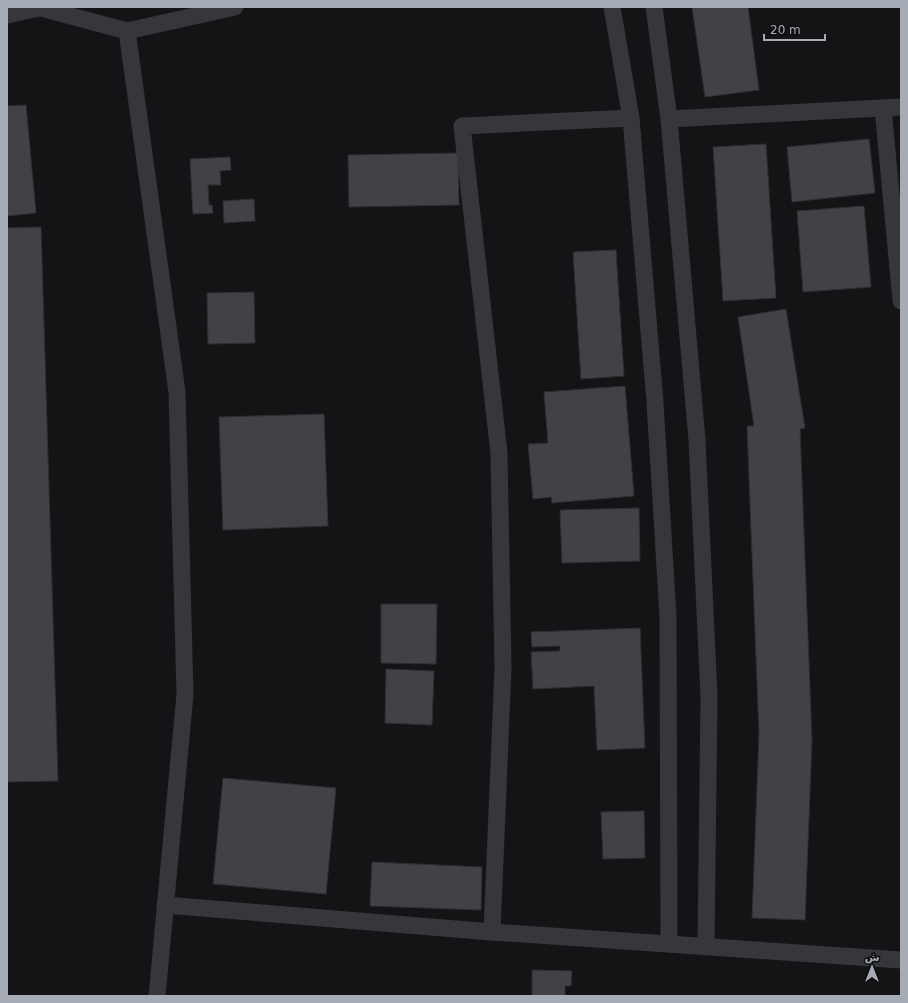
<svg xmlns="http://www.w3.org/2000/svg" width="908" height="1003" font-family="'DejaVu Sans',Vazirmatn,sans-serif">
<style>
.building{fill:#404246;stroke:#2e2f32}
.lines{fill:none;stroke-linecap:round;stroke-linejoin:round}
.street{stroke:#35373b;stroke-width:17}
</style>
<rect width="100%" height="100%" fill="#141416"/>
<!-- building -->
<g class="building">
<polygon points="692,7 748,7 759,90 705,97"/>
<polygon points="26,105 36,213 7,216 7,106"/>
<polygon points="869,139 875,193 792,202 787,147"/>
<polygon points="766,144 776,298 723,301 713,147"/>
<polygon points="458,153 459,205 349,207 348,155"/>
<polygon points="230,157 231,170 220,171 221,185 208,185 209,205 212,205 213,213 193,214 190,159"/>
<polygon points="254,199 255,221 224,223 223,201"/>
<polygon points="864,206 871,287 803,292 797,211"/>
<polygon points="41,227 58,781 7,782 7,228"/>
<polygon points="616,250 624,376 581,379 573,252"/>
<polygon points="254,292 255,343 208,344 207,293"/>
<polygon points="786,309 805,428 800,429 812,741 805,920 752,918 759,734 747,426 754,426 738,317"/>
<polygon points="625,386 634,496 552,503 551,497 533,499 528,444 548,443 544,392"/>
<polygon points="324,414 328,526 223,530 219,417"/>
<polygon points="639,508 640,561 562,563 560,510"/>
<polygon points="381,604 437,604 436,664 381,663"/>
<polygon points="640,628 645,748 597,750 594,686 533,689 531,652 560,651 560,646 532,647 531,632"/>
<polygon points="386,669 434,671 432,725 385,723"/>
<polygon points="223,778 336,788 326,894 213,884"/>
<polygon points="644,811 645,858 603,859 601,812"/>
<polygon points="372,862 482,867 481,910 370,906"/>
<polygon points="532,970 572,971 571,986 565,986 565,996 532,996"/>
</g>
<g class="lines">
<!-- street -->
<g class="street">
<polyline points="612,7 631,118 655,402 668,616 669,944"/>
<polyline points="654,7 669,119 697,440 709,696 706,947"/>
<polyline points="41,8 127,31 235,7"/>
<polyline points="7,15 44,7"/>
<polyline points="127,31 177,392 185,694 157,996"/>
<polyline points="883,108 901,301"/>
<polyline points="669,119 901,107"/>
<polyline points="165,905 492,932 901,960"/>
<polyline points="492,932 503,668 499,453 462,126 631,118"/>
</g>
</g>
<!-- border -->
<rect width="908" height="1003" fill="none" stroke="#a6acb6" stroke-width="16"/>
<!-- north arrow -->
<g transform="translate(872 967)" stroke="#0f0f11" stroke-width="3" paint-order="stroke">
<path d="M0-3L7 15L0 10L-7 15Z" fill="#a6acb6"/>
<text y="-6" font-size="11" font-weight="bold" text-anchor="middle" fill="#a6acb6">ش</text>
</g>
<!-- scale -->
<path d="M764 34v6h61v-6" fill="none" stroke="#a6acb6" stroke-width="2"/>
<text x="770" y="34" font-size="12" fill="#a6acb6" stroke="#0f0f11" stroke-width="3" paint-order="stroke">20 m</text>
</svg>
